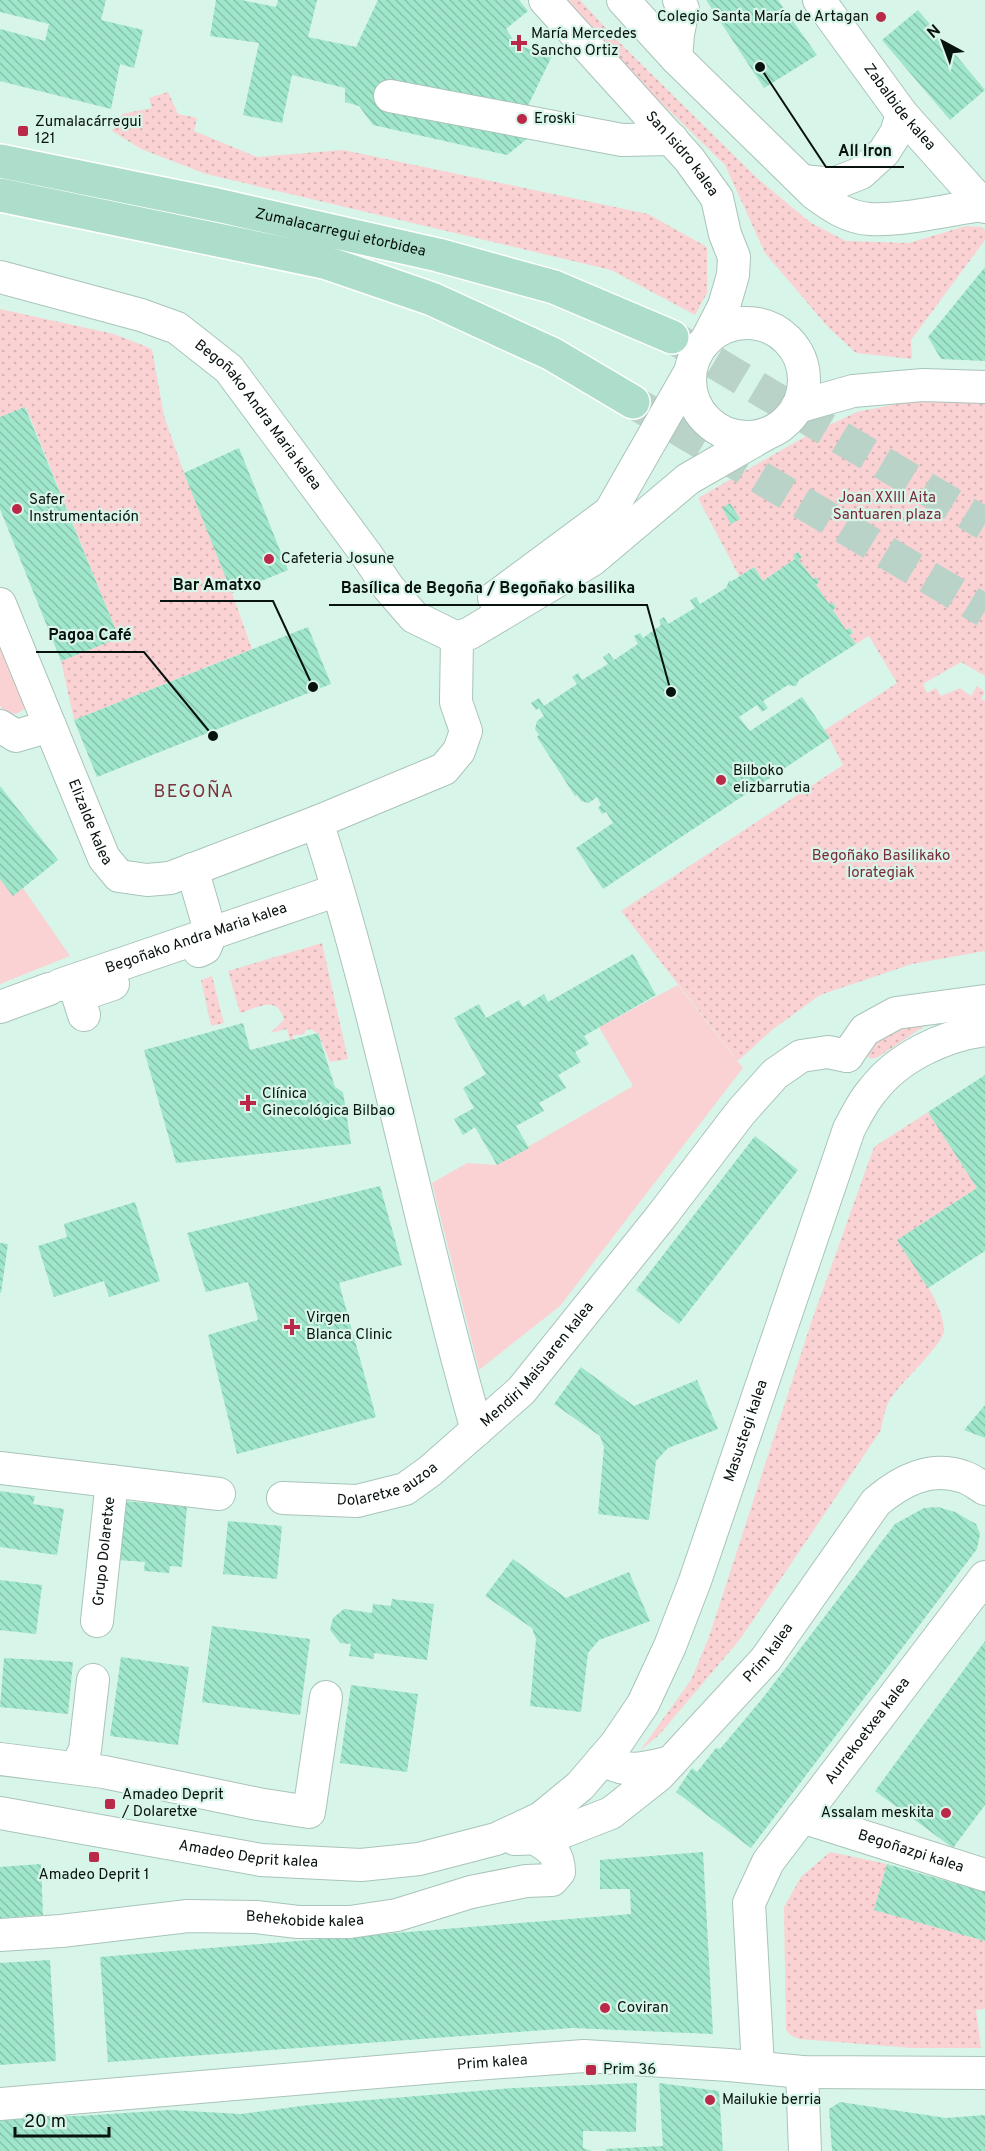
<svg xmlns="http://www.w3.org/2000/svg" width="985" height="2151" font-family="Overpass,sans-serif">
<style>
.grass{fill:url(#grass-dots)}
.garden{fill:#fad2d4}
.building{fill:url(#building-back-hatch)}
.lines{fill:none;stroke-linecap:round;stroke-linejoin:round}
.major-tunnel{stroke:#b9d3c8;stroke-width:33;stroke-dasharray:33 16;stroke-linecap:butt}
.minor-casing{stroke:#a9c4b9;stroke-width:34}
.major-casing{stroke:#fff;stroke-width:36}
.minor{stroke:#fff;stroke-width:32}
.major{stroke:#acdecb;stroke-width:33}
.poi-dot{fill:#ba2948;stroke:#d8f5e9;stroke-width:2}
.labels{text-anchor:middle;dominant-baseline:central;stroke-width:4.5;stroke-linejoin:round;paint-order:stroke}
.poi-label{font-size:15px;fill:#08120e;stroke:#d8f5e9;text-anchor:start}
.street-label{font-size:15px;fill:#08120e;stroke:#d8f5e9}
.park-label{font-size:15px;fill:#7a2a36;stroke:#d8f5e9}
.quarter-label{font-size:18px;letter-spacing:1.5px;fill:#79313a;stroke:#d8f5e9}
.leader{fill:none;stroke:#08120e;stroke-width:2}
.callout-dot{fill:#08120e;stroke:#d8f5e9;stroke-width:2}
.callout-label{font-size:16px;text-anchor:middle;font-weight:bold;fill:#08120e;stroke:#d8f5e9;stroke-width:4.5;stroke-linejoin:round;paint-order:stroke}
</style>
<defs>
<pattern id="grass-dots" width="8" height="8" patternUnits="userSpaceOnUse" patternTransform="scale(1.5)"><rect width="8" height="8" fill="#fad2d4"/><path d="M2 2h.1M6 6h.1" fill="none" stroke="#d5b3b5" stroke-width="1.8" stroke-linecap="round"/></pattern>
<pattern id="building-back-hatch" width="6" height="6" patternUnits="userSpaceOnUse" patternTransform="scale(1.5)"><rect width="6" height="6" fill="#9fe6cb"/><path d="M-1 5l2 2M0 0l6 6M5-1l2 2" fill="none" stroke="#87c4ad"/></pattern>
</defs>
<rect width="100%" height="100%" fill="#d8f5e9"/>
<!-- grass -->
<g class="grass">
<polygon points="563,0 580,0 616,39 757,178 811,223 846,241 909,243 966,226 982,227 985,230 985,240 911,340 912,359 856,353 827,326 765,253 725,165 642,84"/>
<polygon points="168,92 178,114 197,118 194,131 257,157 343,150 648,214 707,247 707,293 695,315 611,270 206,174 141,149 112,131 122,114 152,108 149,98"/>
<polygon points="0,309 114,334 152,349 164,416 184,473 232,593 252,649 74,720 61,661 119,638 26,407 0,417"/>
<polygon points="922,399 985,401 985,676 961,662 923,684 927,693 936,688 941,696 960,688 971,696 977,686 985,692 981,699 985,701 985,951 912,964 820,995 772,1030 738,1061 621,911 843,765 825,730 897,683 869,636 856,644 849,635 853,632 850,628 846,630 833,610 836,607 833,603 829,604 816,585 819,582 816,578 813,579 799,560 802,557 798,552 793,556 795,559 763,581 754,567 739,576 698,498 806,436 857,412"/>
<path d="M322,943L348,1059L330,1062L318,1033L310,1029L306,1030L304,1034L292,1036L294,1040L290,1041L287,1029L270,1033L284,1020C278,994 257,1008 240,1013L228,971Z"/>
<polygon points="212,976 224,1023 211,1026 201,980"/>
<polygon points="932,1021 878,1057 871,1059 866,1055 871,1038 889,1030"/>
<path d="M928,1112L977,1188L897,1240C912,1264 943,1301 944,1330C944,1345 897,1385 888,1403C884,1411 883,1422 881,1430L741,1638L660,1734L640,1751L691,1680L709,1637L811,1323L874,1147Z"/>
<polygon points="830,1852 887,1864 874,1910 985,1941 985,2009 976,2010 981,2048 912,2048 799,2039 790,2035 786,2030 784,1907 801,1877"/>
</g>
<!-- garden -->
<g class="garden">
<polygon points="0,631 28,707 16,714 6,713 0,706"/>
<polygon points="0,879 13,895 23,888 70,956 0,984"/>
<polygon points="678,985 743,1068 560,1306 479,1370 432,1183 467,1163 497,1165 633,1086 599,1027"/>
</g>
<!-- building -->
<g class="building">
<polygon points="0,0 106,0 101,20 143,30 134,68 120,64 111,109 0,81 0,29 45,41 49,24 0,12"/>
<polygon points="216,0 241,0 276,7 278,0 317,0 308,37 356,47 378,0 519,0 528,11 506,29 517,45 552,56 524,114 533,134 507,155 373,125 359,106 345,102 345,88 292,75 282,123 243,115 259,43 210,36"/>
<polygon points="706,0 778,0 817,55 764,88"/>
<polygon points="918,10 985,90 950,120 882,40"/>
<polygon points="985,267 985,361 941,359 928,337"/>
<polygon points="25,407 119,638 61,661 0,509 0,417"/>
<polygon points="239,448 288,570 232,593 184,473"/>
<polygon points="730,503 740,519 731,524 722,508"/>
<polygon points="798,552 802,557 799,560 813,579 816,577 819,582 816,585 829,604 833,603 836,607 833,610 846,630 850,628 853,633 849,635 856,644 799,680 796,686 788,685 763,701 768,708 762,712 757,705 739,717 750,731 802,697 830,738 603,889 576,848 613,823 606,812 602,814 598,808 601,805 597,797 589,803 581,801 577,795 575,796 537,737 539,735 535,729 537,721 544,716 539,708 536,710 531,703 539,698 544,706 577,684 572,677 578,673 582,680 608,664 603,657 609,653 614,660 638,644 634,636 640,633 643,638 661,625 659,620 664,617 668,624 695,608 690,600 696,597 700,604 726,588 729,581 732,581 754,567 763,581 795,559 793,556"/>
<polygon points="308,627 331,684 97,777 74,720"/>
<polygon points="0,786 58,860 13,896 0,879"/>
<polygon points="633,954 656,995 584,1036 589,1044 575,1052 581,1062 558,1075 566,1088 539,1103 544,1111 516,1126 529,1148 497,1165 475,1127 463,1135 454,1119 474,1108 463,1088 486,1074 454,1018 479,1004 486,1018 519,1000 523,1007 544,994 548,1002"/>
<polygon points="243,1023 250,1050 318,1033 335,1087 343,1092 351,1144 176,1163 144,1050"/>
<polygon points="985,1075 985,1251 928,1288 897,1240 977,1188 928,1112"/>
<polygon points="755,1136 798,1170 679,1324 636,1290"/>
<polygon points="380,1186 402,1265 339,1283 376,1417 237,1454 208,1335 258,1320 248,1282 206,1292 187,1233"/>
<polygon points="135,1202 160,1281 109,1297 104,1281 54,1297 38,1246 67,1237 64,1224"/>
<polygon points="0,1243 8,1244 1,1293 0,1293"/>
<polygon points="581,1367 634,1406 697,1380 718,1429 668,1448 656,1461 649,1520 598,1514 604,1447 600,1436 554,1404"/>
<polygon points="985,1405 985,1438 964,1430"/>
<polygon points="0,1491 35,1496 33,1504 64,1509 57,1555 0,1547"/>
<polygon points="122,1501 187,1506 182,1567 170,1566 169,1573 144,1571 145,1562 118,1560"/>
<polygon points="938,1507 955,1512 976,1524 980,1534 977,1549 751,1848 676,1792 692,1768 697,1772 716,1748 720,1749 762,1699 895,1524 924,1508"/>
<polygon points="228,1521 282,1526 277,1579 223,1574"/>
<polygon points="513,1559 566,1598 629,1572 650,1621 599,1640 588,1653 581,1712 530,1706 536,1639 532,1628 485,1596"/>
<polygon points="0,1580 42,1585 36,1634 0,1630"/>
<polygon points="392,1599 434,1604 427,1660 374,1653 374,1659 349,1656 351,1644 340,1643 330,1630 333,1618 344,1609 372,1613 373,1604 391,1606"/>
<polygon points="212,1626 310,1639 300,1715 202,1702"/>
<polygon points="985,1641 985,1805 953,1848 875,1791"/>
<polygon points="121,1657 189,1667 178,1745 110,1736"/>
<polygon points="4,1658 73,1662 68,1714 0,1707"/>
<polygon points="351,1685 418,1694 407,1772 340,1763"/>
<polygon points="703,1852 713,2034 572,2028 108,2062 100,1957 631,1914 630,1889 600,1889 600,1860"/>
<polygon points="41,1864 43,1915 0,1918 0,1867"/>
<polygon points="887,1864 985,1892 985,1941 874,1910"/>
<polygon points="50,1960 56,2061 0,2065 0,1963"/>
<polygon points="637,2083 636,2132 583,2131 583,2148 592,2151 0,2151 0,2116 79,2116 170,2110 241,2114 309,2105 514,2088"/>
<polygon points="659,2083 719,2091 723,2151 606,2151 606,2149 663,2146"/>
<polygon points="840,2102 946,2118 985,2115 985,2151 832,2151 829,2109"/>
</g>
<g class="lines">
<!-- major-tunnel -->
<g class="major-tunnel">
<polyline points="672,337 985,524"/>
<polyline points="633,402 985,611"/>
</g>
<!-- minor casing -->
<g class="minor-casing">
<g id="minor">
<path id="s1" d="M545,0L689,159L717,198L725,234L734,257L733,275L724,306L707,339"/>
<path d="M623,0L676,58L815,194C831,206 849,218 870,219C901,221 949,210 981,205"/>
<path id="s2" d="M819,0L902,114L985,207"/>
<polyline points="676,58 678,34 683,9 679,0"/>
<polyline points="390,96 622,140 672,139"/>
<polyline points="803,181 833,184 861,173 884,152 896,133 902,114"/>
<path id="s3" d="M0,277L141,315L177,328L229,369L366,554L388,587L414,617L457,638L470,633L592,560L688,479L766,434"/>
<circle cx="747" cy="380" r="57"/>
<polyline points="797,407 853,391 923,385 985,387"/>
<polyline points="494,598 610,512 690,372"/>
<path id="s4" d="M0,604L104,858L119,876L147,880L170,878L317,822L444,769L459,751L466,731L456,702L457,638"/>
<polyline points="0,726 16,736 50,726"/>
<path d="M317,822C382,1022 419,1229 477,1430"/>
<polyline points="192,869 211,934 205,948 199,951"/>
<path id="s5" d="M60,985L332,892"/>
<polyline points="0,1007 49,989"/>
<polyline points="84,1015 78,996 113,984"/>
<polyline points="847,1056 865,1030 896,1013 985,1001"/>
<polyline points="0,1468 219,1494"/>
<path id="s6" d="M283,1498L357,1501L405,1489L430,1471L521,1391L660,1218L741,1112L775,1074L801,1056L828,1052L847,1056"/>
<path id="s7" d="M97,1621L112,1481"/>
<polyline points="0,1759 104,1772 258,1804 309,1812 326,1697"/>
<path d="M603,1759C626,1775 646,1768 671,1762"/>
<polyline points="76,1767 85,1750 93,1680"/>
<path id="s8" d="M0,1813L261,1860L361,1865L419,1859L496,1839L541,1818L580,1786L616,1744L643,1704L670,1646L695,1581L849,1129C856,1116 863,1101 873,1090C898,1057 945,1035 985,1030"/>
<path id="s9" d="M802,1817L985,1875"/>
<path id="s10" d="M515,1839L547,1838L611,1813L658,1776L766,1659L876,1502C901,1481 930,1465 964,1477C971,1479 978,1485 985,1489"/>
<path id="s11" d="M0,1935L61,1931L188,1916L256,1917L298,1922H350L397,1915L471,1892L526,1881L552,1880L559,1872C559,1853 550,1848 536,1839"/>
<path id="s12" d="M758,2067L749,1903L768,1862L985,1577"/>
<polyline points="802,2072 805,2151"/>
<path id="s13" d="M0,2104L448,2066L584,2056L729,2065L802,2072L985,2073"/>
</g>
</g>
<!-- major casing -->
<g class="major-casing">
<g id="major">
<path id="s14" d="M0,161L217,205L438,255L554,287L672,337"/>
<polyline points="0,195 324,262 432,299 552,354 633,402"/>
</g>
</g>
<!-- minor -->
<use href="#minor" class="minor"/>
<!-- major -->
<use href="#major" class="major"/>
</g>
<!-- markers -->
<g class="poi-dot">
<circle cx="881" cy="17" r="6"/>
<path d="M516 34h6v6h6v6h-6v6h-6v-6h-6v-6h6z"/>
<circle cx="522" cy="119" r="6"/>
<rect x="17" y="125" width="12" height="12" rx="3"/>
<circle cx="17" cy="509" r="6"/>
<circle cx="269" cy="559" r="6"/>
<circle cx="721" cy="780" r="6"/>
<path d="M245 1094h6v6h6v6h-6v6h-6v-6h-6v-6h6z"/>
<path d="M289 1318h6v6h6v6h-6v6h-6v-6h-6v-6h6z"/>
<rect x="104" y="1798" width="12" height="12" rx="3"/>
<circle cx="946" cy="1813" r="6"/>
<rect x="88" y="1851" width="12" height="12" rx="3"/>
<circle cx="605" cy="2008" r="6"/>
<rect x="585" y="2064" width="12" height="12" rx="3"/>
<circle cx="710" cy="2100" r="6"/>
</g>
<g class="labels">
<!-- poi labels -->
<g class="poi-label">
<text x="869" y="17" text-anchor="end">Colegio Santa María de Artagan</text>
<text x="531" y="34">María Mercedes<tspan x="531" dy="17">Sancho Ortiz</tspan></text>
<text x="534" y="119">Eroski</text>
<text x="35" y="122">Zumalacárregui<tspan x="35" dy="17">121</tspan></text>
<text x="29" y="500">Safer<tspan x="29" dy="17">Instrumentación</tspan></text>
<text x="281" y="559">Cafeteria Josune</text>
<text x="733" y="771">Bilboko<tspan x="733" dy="17">elizbarrutia</tspan></text>
<text x="262" y="1094">Clínica<tspan x="262" dy="17">Ginecológica Bilbao</tspan></text>
<text x="306" y="1318">Virgen<tspan x="306" dy="17">Blanca Clinic</tspan></text>
<text x="122" y="1795">Amadeo Deprit<tspan x="122" dy="17">/ Dolaretxe</tspan></text>
<text x="934" y="1813" text-anchor="end">Assalam meskita</text>
<text x="94" y="1875" text-anchor="middle">Amadeo Deprit 1</text>
<text x="617" y="2008">Coviran</text>
<text x="603" y="2070">Prim 36</text>
<text x="722" y="2100">Mailukie berria</text>
</g>
<!-- street labels -->
<g class="street-label">
<text stroke="none"><textPath href="#s2" startOffset="134">Zabalbide kalea</textPath></text>
<text stroke="none"><textPath href="#s1" startOffset="206">San Isidro kalea</textPath></text>
<text stroke="none"><textPath href="#s14" startOffset="348">Zumalacarregui etorbidea</textPath></text>
<text stroke="none"><textPath href="#s3" startOffset="304">Begoñako Andra Maria kalea</textPath></text>
<text stroke="none"><textPath href="#s4" startOffset="236">Elizalde kalea</textPath></text>
<text stroke="none"><textPath href="#s5" startOffset="144">Begoñako Andra Maria kalea</textPath></text>
<text stroke="none"><textPath href="#s6" startOffset="306">Mendiri Maisuaren kalea</textPath></text>
<text stroke="none"><textPath href="#s8" startOffset="999">Masustegi kalea</textPath></text>
<text stroke="none"><textPath href="#s6" startOffset="108">Dolaretxe auzoa</textPath></text>
<text stroke="none"><textPath href="#s7" startOffset="70">Grupo Dolaretxe</textPath></text>
<text stroke="none"><textPath href="#s10" startOffset="326">Prim kalea</textPath></text>
<text stroke="none"><textPath href="#s12" startOffset="374">Aurrekoetxea kalea</textPath></text>
<text stroke="none"><textPath href="#s9" startOffset="114">Begoñazpi kalea</textPath></text>
<text stroke="none"><textPath href="#s8" startOffset="252">Amadeo Deprit kalea</textPath></text>
<text stroke="none"><textPath href="#s11" startOffset="306">Behekobide kalea</textPath></text>
<text stroke="none"><textPath href="#s13" startOffset="494">Prim kalea</textPath></text>
</g>
<!-- park labels -->
<g class="park-label">
<text x="887" y="498">Joan XXIII Aita<tspan x="887" dy="17">Santuaren plaza</tspan></text>
<text x="881" y="856">Begoñako Basilikako<tspan x="881" dy="17">lorategiak</tspan></text>
</g>
<!-- quarter labels -->
<g class="quarter-label">
<text x="194" y="792">BEGOÑA</text>
</g>
</g>
<!-- callouts -->
<path class="leader" d="M760 67L826 167H904M313 687L273 601H160M671 692L647 605H329M213 736L144 652H36"/>
<g class="callout-dot">
<circle cx="760" cy="67" r="6"/>
<circle cx="313" cy="687" r="6"/>
<circle cx="671" cy="692" r="6"/>
<circle cx="213" cy="736" r="6"/>
</g>
<g class="callout-label">
<text x="865" y="156">All Iron</text>
<text x="217" y="590">Bar Amatxo</text>
<text x="488" y="593">Basílica de Begoña / Begoñako basilika</text>
<text x="90" y="640">Pagoa Café</text>
</g>
<!-- north arrow -->
<g transform="translate(943 42) rotate(319)" stroke="#d8f5e9" stroke-width="4.5" paint-order="stroke">
<path d="M0-4.5L10 22L0 15L-10 22Z" fill="#08120e"/>
<text y="-9" font-size="16" font-weight="bold" text-anchor="middle" fill="#08120e">N</text>
</g>
<!-- scale -->
<path d="M15 2127v9h94v-9" fill="none" stroke="#08120e" stroke-width="3"/>
<text x="24" y="2127" font-size="18" fill="#08120e" stroke="#d8f5e9" stroke-width="4.5" paint-order="stroke">20 m</text>
</svg>
